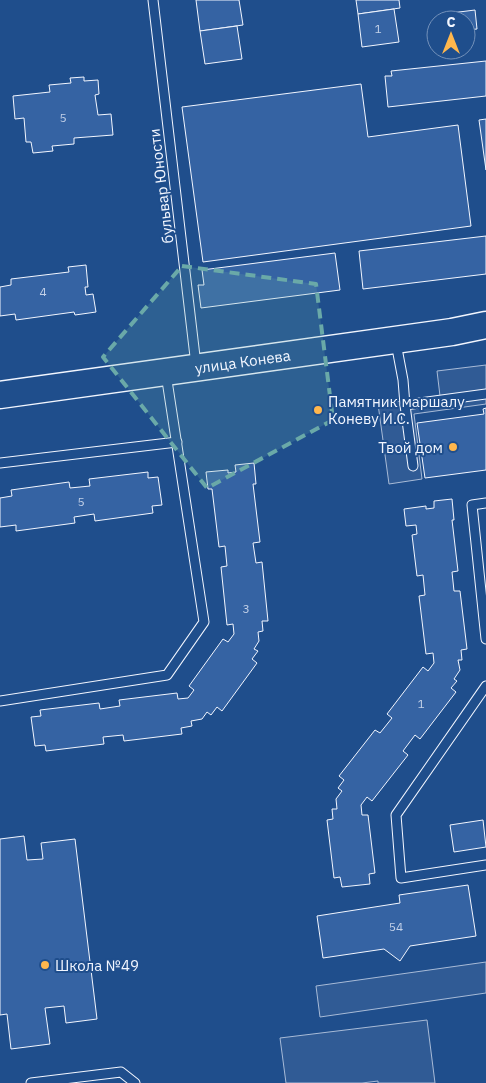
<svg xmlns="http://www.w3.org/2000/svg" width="486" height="1083" font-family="'IBM Plex Sans',sans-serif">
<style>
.built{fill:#305b95;stroke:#a8bbd7}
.building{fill:#3563a3;stroke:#f2f6ff}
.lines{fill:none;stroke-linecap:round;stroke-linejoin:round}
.lane-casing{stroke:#f2f6ff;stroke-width:11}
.secondary-casing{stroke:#f2f6ff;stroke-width:29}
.lane{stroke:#1f4e8c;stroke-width:9}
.secondary{stroke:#1f4e8c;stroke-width:26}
.marked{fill:#6aa9a8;fill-opacity:0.2;stroke:#6aa9a8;stroke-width:4;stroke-dasharray:10 6;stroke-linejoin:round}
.poi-dot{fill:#ffb74d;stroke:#1f4e8c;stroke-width:2}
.labels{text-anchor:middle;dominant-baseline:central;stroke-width:4;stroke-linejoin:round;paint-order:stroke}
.number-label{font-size:12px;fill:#c3d1e8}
.street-label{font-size:15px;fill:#f2f6ff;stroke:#1f4e8c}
.poi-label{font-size:15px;fill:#f2f6ff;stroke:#1f4e8c;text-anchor:start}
</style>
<rect width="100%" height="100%" fill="#1f4e8c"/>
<!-- built -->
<g class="built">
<polygon points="486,365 486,404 414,414 422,479 389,484 378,404 440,396 437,371"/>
<polygon points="486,962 486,993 320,1017 316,986"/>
<polygon points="427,1020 435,1083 378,1083 378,1081 362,1083 286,1083 280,1038"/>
</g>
<!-- building -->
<g class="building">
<polygon points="196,0 239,0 243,25 200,31"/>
<polygon points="356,0 399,0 400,8 358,14"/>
<polygon points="394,9 399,42 362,47 358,14"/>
<polygon points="475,10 477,29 466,30 466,20 444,20 443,14"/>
<polygon points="237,26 242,59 205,64 200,31"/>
<polygon points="486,61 486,96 388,107 385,76 392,76 391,71"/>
<polygon points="84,77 84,81 98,80 99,94 95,95 98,115 111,114 113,135 74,138 74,144 52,146 53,151 33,153 31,142 26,142 24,118 15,119 13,96 50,92 49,85 71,83 70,78"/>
<polygon points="361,84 368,137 458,125 471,226 203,262 182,107"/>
<polygon points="486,119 486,170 479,120"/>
<polygon points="486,236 486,274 363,289 359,251"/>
<polygon points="335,253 340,290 201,308 198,285 204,285 202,270"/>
<polygon points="86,265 88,287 85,287 86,295 93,294 96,312 75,315 74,312 16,320 15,314 0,316 0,287 11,285 11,279 69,272 68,267"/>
<polygon points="486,408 486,470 425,478 417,423 484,414 483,409"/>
<polygon points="254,463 256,484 253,484 260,542 253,543 256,563 262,562 268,621 262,621 263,631 258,632 259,641 254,649 258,651 252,659 257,663 222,711 217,707 211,715 207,712 202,719 191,721 192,726 181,728 182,734 124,741 123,735 103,737 104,744 46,751 45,745 35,746 31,717 41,716 40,710 99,703 100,709 120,706 119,700 177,693 178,699 188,698 194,690 189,686 223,639 228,642 234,634 233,624 227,625 221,567 227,566 225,546 219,547 212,489 208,489 206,472 228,470 228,473 236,472 235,465"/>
<polygon points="148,472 148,478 158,477 162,505 152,506 153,513 95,521 94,514 74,517 75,523 16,531 16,525 0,527 0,498 12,496 11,490 69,482 70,488 90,486 89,479"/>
<polygon points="452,499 454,520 452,520 458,571 452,572 454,591 460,591 467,649 461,650 462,660 458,660 460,670 454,679 457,681 451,688 456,692 420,739 415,735 403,751 408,755 372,801 367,797 361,805 362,815 368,815 375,873 369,874 370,884 342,887 340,877 334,878 327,820 333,819 332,809 337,809 336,799 342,791 338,788 344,780 339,776 375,730 380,733 392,718 387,714 423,667 428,671 434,663 433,653 426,654 419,596 425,595 423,575 417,576 412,535 417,534 416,525 406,526 404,509 426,506 426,509 434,508 434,501"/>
<polygon points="483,820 486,847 454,852 450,825"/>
<polygon points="24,836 27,860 43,859 41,843 75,839 97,1019 66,1023 64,1006 45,1008 50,1044 11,1049 7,1014 0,1015 0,839"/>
<polygon points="468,885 476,936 410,946 400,961 384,949 323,958 317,916 400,903 399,895"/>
</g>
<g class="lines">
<!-- lane casing -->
<g class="lane-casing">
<g id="lane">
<polyline points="153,0 196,365"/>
<polyline points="396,343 403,380 405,405 486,394"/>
<polyline points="405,405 413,466"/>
<polyline points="0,463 177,442"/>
<polyline points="486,503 472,505 486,639"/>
<polyline points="486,686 396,815 401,878 486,865"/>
<polyline points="0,701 167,675 204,622 166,374"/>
<polyline points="31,1083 121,1072 135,1083"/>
</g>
</g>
<!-- secondary casing -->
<g class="secondary-casing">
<g id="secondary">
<path id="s1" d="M0,395L452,332L486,325"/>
</g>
</g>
<!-- lane -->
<use href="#lane" class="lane"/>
<!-- secondary -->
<use href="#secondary" class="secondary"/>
</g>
<!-- marked area -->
<path class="marked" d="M182,266L316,284L333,420L207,488L103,357Z"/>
<!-- markers -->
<g class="poi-dot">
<circle cx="318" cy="410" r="5"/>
<circle cx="453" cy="447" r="5"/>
<circle cx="45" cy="965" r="5"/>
</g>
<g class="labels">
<!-- number labels -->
<g class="number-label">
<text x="378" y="28">1</text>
<text x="63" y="117">5</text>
<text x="43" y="291">4</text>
<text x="81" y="501">5</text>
<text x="246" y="608">3</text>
<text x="421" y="703">1</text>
<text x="396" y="926">54</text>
</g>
<!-- street labels -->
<g class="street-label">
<text transform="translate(161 186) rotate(-97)">бульвар Юности</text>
<text stroke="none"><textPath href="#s1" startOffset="245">улица Конева</textPath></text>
</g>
<!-- poi labels -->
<g class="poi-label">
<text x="328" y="401">Памятник маршалу<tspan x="328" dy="17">Коневу И.С.</tspan></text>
<text x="443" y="447" text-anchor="end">Твой дом</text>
<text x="55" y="965">Школа №49</text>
</g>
</g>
<!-- north arrow -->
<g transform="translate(451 35)"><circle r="24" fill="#1f4e8c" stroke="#7391ba"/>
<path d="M0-4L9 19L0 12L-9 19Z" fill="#ffb74d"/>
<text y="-8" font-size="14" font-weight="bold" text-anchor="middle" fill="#f2f6ff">С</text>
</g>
</svg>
